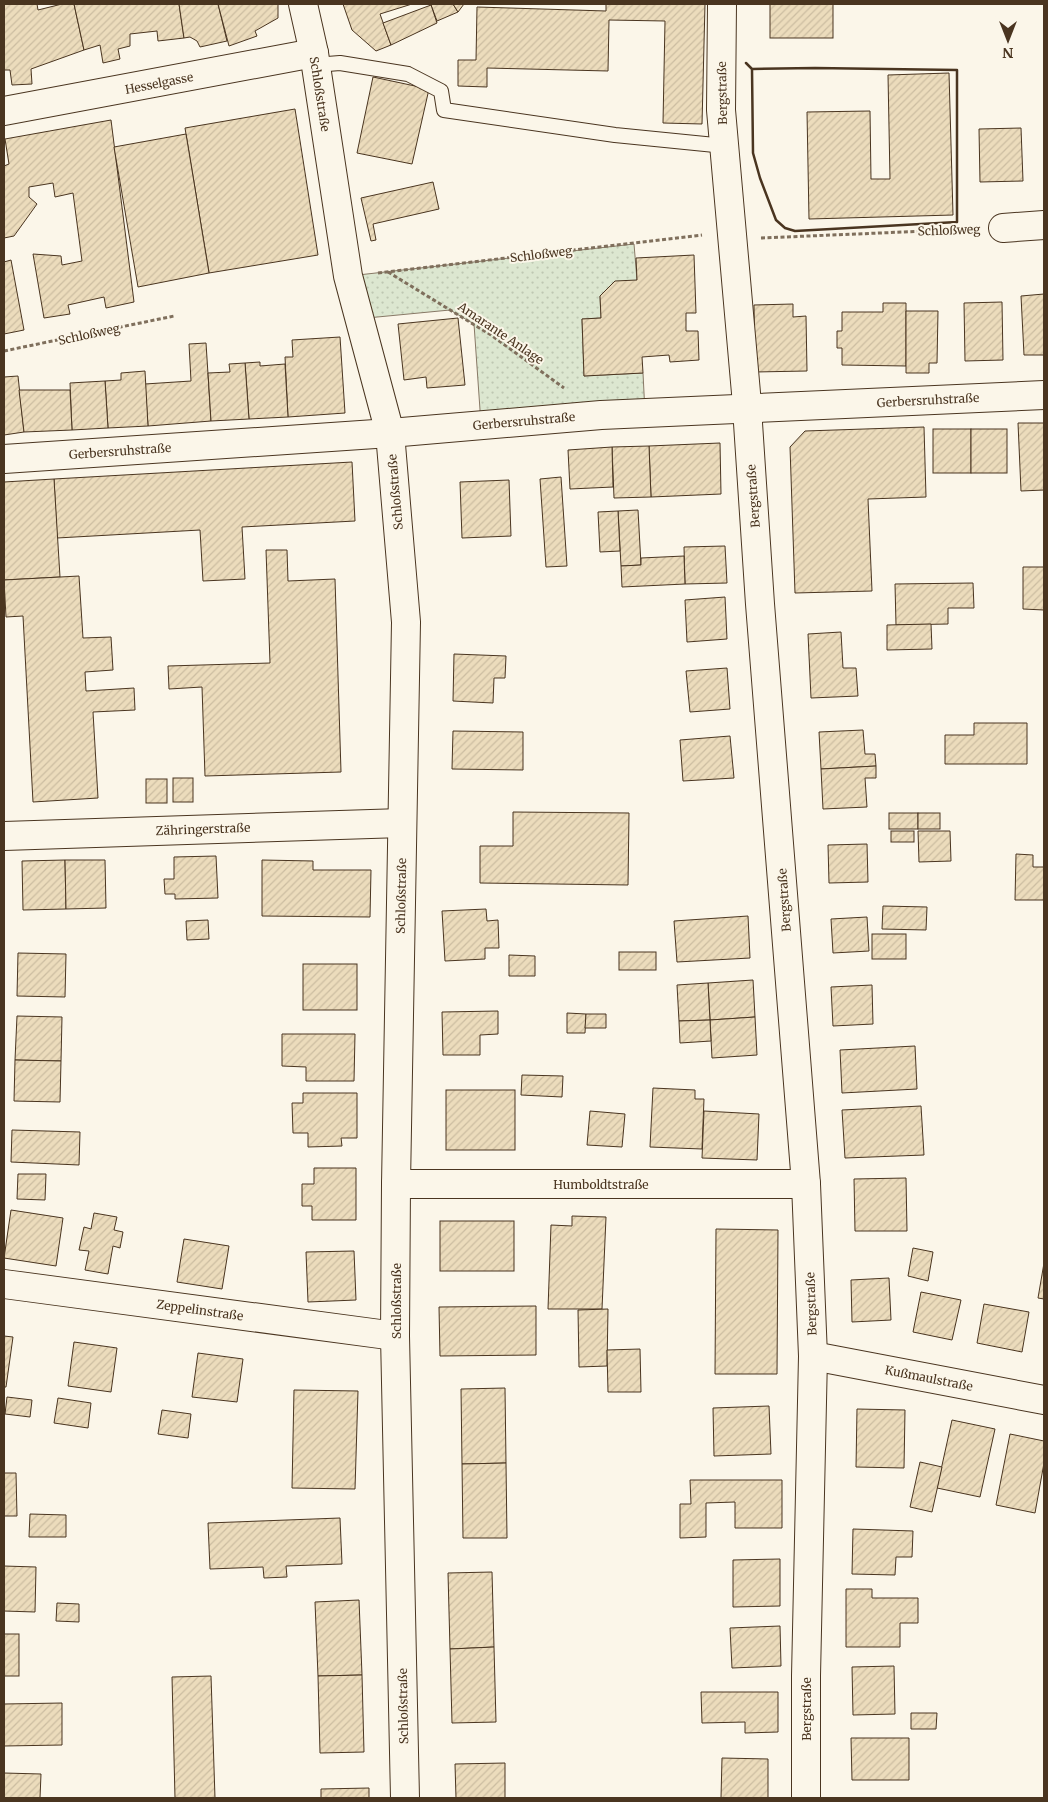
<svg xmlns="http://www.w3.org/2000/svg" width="1048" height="1802" font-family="Merriweather,serif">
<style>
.park{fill:url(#park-dots);stroke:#887966}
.building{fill:url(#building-hatch);stroke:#4a3520}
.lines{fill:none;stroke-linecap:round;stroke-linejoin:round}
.lane-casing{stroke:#4a3520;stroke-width:16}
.street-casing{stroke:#4a3520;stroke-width:30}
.secondary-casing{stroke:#4a3520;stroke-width:30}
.path{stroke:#7f6f5c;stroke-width:3;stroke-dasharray:4 2.5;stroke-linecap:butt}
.lane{stroke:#fbf6e9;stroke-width:14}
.street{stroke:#fbf6e9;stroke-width:28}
.secondary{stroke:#fbf6e9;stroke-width:28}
.wall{stroke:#4a3520;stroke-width:2.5}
.labels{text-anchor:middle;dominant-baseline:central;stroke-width:4;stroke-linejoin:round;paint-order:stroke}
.street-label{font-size:12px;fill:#4a3520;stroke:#fbf6e9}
</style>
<defs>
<pattern id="park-dots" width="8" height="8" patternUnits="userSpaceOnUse" patternTransform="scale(1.25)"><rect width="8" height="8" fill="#dce7d0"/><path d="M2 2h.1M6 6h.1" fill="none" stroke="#bec7b2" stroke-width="1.8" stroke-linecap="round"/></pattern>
<pattern id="building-hatch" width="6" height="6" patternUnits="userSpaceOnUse" patternTransform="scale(1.25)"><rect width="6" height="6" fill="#ecdcbc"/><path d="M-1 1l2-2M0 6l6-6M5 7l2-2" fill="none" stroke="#ccbda1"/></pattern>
</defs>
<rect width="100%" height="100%" fill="#fbf6e9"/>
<!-- park -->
<polygon class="park" points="634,244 637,280 600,296 601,318 582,319 584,376 643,373 645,413 481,424 474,324 450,310 367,318 358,275"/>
<!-- building -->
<g class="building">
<polygon points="4,4 37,4 38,10 62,4 74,4 84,50 31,69 32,84 12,85 10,70 4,70"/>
<polygon points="74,4 179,4 184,38 158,41 157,31 130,34 130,46 118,49 120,59 103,63 100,45 84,50"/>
<polygon points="179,4 218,4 227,41 200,47 197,41 190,37 184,38"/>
<polygon points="218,4 278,4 278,18 255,31 257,36 229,46"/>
<polygon points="343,4 412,4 380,14 391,45 376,51 352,30"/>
<polygon points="433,4 453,4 458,12 437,21 431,5"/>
<polygon points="453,4 464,4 458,12"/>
<polygon points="606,4 705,4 702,124 663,123 665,21 609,20 608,71 487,68 487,87 458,86 458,60 476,60 477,7 606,11"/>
<rect x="770" y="4" width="63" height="34"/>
<polygon points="431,5 437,23 391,45 383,23"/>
<polygon points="949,73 953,215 809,219 807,112 870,111 871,179 890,179 888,75"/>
<polygon points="373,77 429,89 412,164 357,153"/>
<polygon points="295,109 318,255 209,273 185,128"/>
<polygon points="111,120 134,302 106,308 104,297 68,305 70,314 44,318 33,254 61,256 62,265 82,261 73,193 55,197 53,183 29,187 29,197 37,204 14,236 4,238 4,166 9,164 5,139"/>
<polygon points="1021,128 1023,181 980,182 979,129"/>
<polygon points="186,134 209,273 138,287 114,147"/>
<polygon points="433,182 439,209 373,224 376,240 371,241 361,198"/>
<polygon points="694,255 696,313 686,313 686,331 698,331 699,360 670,362 669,355 642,357 643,373 584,376 582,319 601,318 600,296 615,281 637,280 636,258"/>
<polygon points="11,260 24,330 4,334 4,262"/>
<polygon points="1044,294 1044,355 1024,355 1021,296"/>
<polygon points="1002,302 1003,360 965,361 964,303"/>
<polygon points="883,303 906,303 906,366 842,365 842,348 837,348 837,331 842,331 842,312 883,312"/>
<polygon points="793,304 793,317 806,316 807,371 755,372 754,305"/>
<polygon points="906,311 938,311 937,363 929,363 929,373 906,373"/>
<polygon points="458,318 465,385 427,388 426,377 404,380 398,324"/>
<polygon points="340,337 345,413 288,417 285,357 293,357 292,340"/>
<polygon points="206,343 211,421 148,426 145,384 191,381 189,344"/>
<polygon points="260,362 260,366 285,364 288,417 249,419 245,363"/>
<polygon points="245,363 249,419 211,421 208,373 230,372 229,364"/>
<polygon points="145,371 148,426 108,428 105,381 121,380 121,373"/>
<polygon points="18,376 24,432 4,435 4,377"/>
<polygon points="105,381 108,428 72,430 70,383"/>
<polygon points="19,390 70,390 72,430 24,432"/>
<polygon points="1018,423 1044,423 1044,490 1021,491"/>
<polygon points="924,427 926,497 868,499 872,591 795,593 790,447 805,431"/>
<rect x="933" y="429" width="38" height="44"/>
<rect x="971" y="429" width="36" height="44"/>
<polygon points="720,443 721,494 651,497 649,446"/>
<polygon points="649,446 651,497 614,498 612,447"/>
<polygon points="612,447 613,487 570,489 568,450"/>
<polygon points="352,462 355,521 242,527 245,579 203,581 200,530 57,538 54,479"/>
<polygon points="561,477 567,566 546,567 540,479"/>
<polygon points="54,479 60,577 4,580 4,482"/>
<polygon points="509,480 511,536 462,538 460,482"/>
<polygon points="638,510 641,565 621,566 618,511"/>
<polygon points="618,511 620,551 600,552 598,512"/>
<polygon points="725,546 727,583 685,584 684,547"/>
<polygon points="266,550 287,550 288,581 335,579 341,772 205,776 202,687 169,689 168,666 270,663"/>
<polygon points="684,556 685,584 622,587 621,566 641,565 641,558"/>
<polygon points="1023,567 1044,567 1044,610 1023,609"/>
<polygon points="79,576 83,638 111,637 113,670 85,672 86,691 134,688 135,710 93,712 98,798 33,802 23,616 6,617 4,580"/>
<polygon points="973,583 974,608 948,608 948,624 896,625 895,584"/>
<polygon points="725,597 727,639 687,642 685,600"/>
<polygon points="931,624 932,649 887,650 887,625"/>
<polygon points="841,632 843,668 856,668 858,696 811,698 808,634"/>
<polygon points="454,654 506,656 505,678 494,678 493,703 453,701"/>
<polygon points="727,668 730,709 690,712 686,671"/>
<polygon points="974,723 1027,723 1027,764 945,764 945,735 974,735"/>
<polygon points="863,730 865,754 875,754 876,766 821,769 819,732"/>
<polygon points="453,731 523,732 523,770 452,769"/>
<polygon points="730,736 734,778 683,781 680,740"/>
<polygon points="876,766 876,778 865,778 867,807 823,809 821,769"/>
<rect x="173" y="778" width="20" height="24"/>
<rect x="146" y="779" width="21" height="24"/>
<polygon points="513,812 629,813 628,885 480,883 480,846 513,846"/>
<rect x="889" y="813" width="29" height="16"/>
<rect x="918" y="813" width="22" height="16"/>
<rect x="891" y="831" width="23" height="11"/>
<polygon points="918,831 950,831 951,861 919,862"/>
<polygon points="867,844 868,882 829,883 828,845"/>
<polygon points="1016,854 1033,855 1033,867 1044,867 1044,900 1015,900"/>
<polygon points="216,856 218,898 175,899 175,894 165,894 164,879 174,879 174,857"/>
<polygon points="65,860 66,909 23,910 22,861"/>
<polygon points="65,860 105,860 106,908 66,909"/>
<polygon points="262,860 313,861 313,870 371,870 370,917 262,916"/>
<polygon points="883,906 927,907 926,930 882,929"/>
<polygon points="486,909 487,921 498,920 499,948 485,948 485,959 445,961 442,911"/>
<polygon points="748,916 750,958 677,962 674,921"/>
<polygon points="867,917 869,951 833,953 831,919"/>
<polygon points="208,920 209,939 187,940 186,921"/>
<rect x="872" y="934" width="34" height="25"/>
<rect x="619" y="952" width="37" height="18"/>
<polygon points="18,953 66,954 65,997 17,996"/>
<polygon points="509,955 535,956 535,976 509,976"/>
<rect x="303" y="964" width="54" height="46"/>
<polygon points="753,980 755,1017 710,1020 708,983"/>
<polygon points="708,983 710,1020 679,1021 677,985"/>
<polygon points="872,985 873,1024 833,1026 831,987"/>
<polygon points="498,1011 498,1034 480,1035 480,1055 443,1055 442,1012"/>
<polygon points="567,1013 586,1014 585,1033 567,1033"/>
<polygon points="586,1014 606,1014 606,1028 585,1028"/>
<polygon points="17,1016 62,1017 61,1061 15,1060"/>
<polygon points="755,1017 757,1055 712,1058 710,1020"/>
<polygon points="710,1020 711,1041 680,1043 679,1021"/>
<polygon points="282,1034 355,1034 354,1081 306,1081 306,1067 282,1066"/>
<polygon points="915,1046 917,1089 842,1093 840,1050"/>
<polygon points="15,1060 61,1061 60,1102 14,1101"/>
<polygon points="522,1075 563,1076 562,1097 521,1095"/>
<polygon points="653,1088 695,1090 695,1099 704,1099 702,1149 650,1147"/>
<rect x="446" y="1090" width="69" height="60"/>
<polygon points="303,1093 357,1093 357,1138 341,1138 342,1146 308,1147 308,1133 293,1133 292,1103 303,1103"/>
<polygon points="921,1106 924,1155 845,1158 842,1110"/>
<polygon points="590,1111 625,1114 622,1147 587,1145"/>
<polygon points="704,1111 759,1114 757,1160 702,1158"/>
<polygon points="12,1130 80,1132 79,1165 11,1162"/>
<polygon points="314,1168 356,1168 356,1220 312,1220 312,1206 302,1206 302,1184 314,1184"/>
<polygon points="18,1174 46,1174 45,1200 17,1199"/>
<polygon points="906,1178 907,1231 855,1231 854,1179"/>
<polygon points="11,1210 63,1218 56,1266 4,1258"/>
<polygon points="94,1213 117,1217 114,1230 123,1232 120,1248 113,1246 108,1274 85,1270 89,1251 79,1250 84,1227 91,1229"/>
<polygon points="572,1216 606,1217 602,1309 548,1309 551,1225 572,1226"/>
<rect x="440" y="1221" width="74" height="50"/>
<polygon points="716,1229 778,1230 777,1374 715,1374"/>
<polygon points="184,1239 229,1246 222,1289 177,1282"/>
<polygon points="913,1248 933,1252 928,1281 908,1276"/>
<polygon points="354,1251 356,1300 308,1302 306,1252"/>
<polygon points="1044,1263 1044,1299 1038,1298"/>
<polygon points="889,1278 891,1320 852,1322 851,1280"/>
<polygon points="921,1292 961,1300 952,1340 913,1332"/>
<polygon points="984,1304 1029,1312 1022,1352 977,1343"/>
<polygon points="536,1306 536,1355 440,1356 439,1307"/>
<polygon points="608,1309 607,1366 579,1367 578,1310"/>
<polygon points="4,1336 13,1337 6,1387 4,1387"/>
<polygon points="74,1342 117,1348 111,1392 68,1386"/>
<polygon points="640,1349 641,1392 608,1392 607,1350"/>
<polygon points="198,1353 243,1359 237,1402 192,1397"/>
<polygon points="505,1388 506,1463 462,1464 461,1389"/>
<polygon points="294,1390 358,1391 355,1489 292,1488"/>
<polygon points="7,1397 32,1400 30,1417 5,1414"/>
<polygon points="58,1398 91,1403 88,1428 54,1423"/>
<polygon points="769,1406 771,1454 714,1456 713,1408"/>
<polygon points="857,1409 905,1410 904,1468 856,1467"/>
<polygon points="162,1410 191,1414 188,1438 158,1434"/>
<polygon points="952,1420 995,1429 980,1497 937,1488"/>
<polygon points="1010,1434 1044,1441 1044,1463 1035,1513 996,1505"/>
<polygon points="920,1462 942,1467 932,1512 910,1507"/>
<polygon points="506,1463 507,1538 463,1538 462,1464"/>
<polygon points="4,1473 16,1473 17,1516 4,1516"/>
<polygon points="690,1480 782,1480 782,1528 735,1528 735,1502 706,1503 706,1537 680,1538 680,1504 691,1504"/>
<polygon points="30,1514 66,1515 66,1537 29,1537"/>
<polygon points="340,1518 342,1564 286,1566 287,1577 264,1578 263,1567 210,1569 208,1523"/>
<polygon points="853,1529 913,1531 912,1557 896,1557 895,1575 852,1574"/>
<polygon points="780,1559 780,1606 733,1607 733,1560"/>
<polygon points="4,1566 36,1567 35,1612 4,1611"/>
<polygon points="492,1572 494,1647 450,1649 448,1573"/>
<polygon points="846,1589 872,1589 872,1598 918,1598 918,1623 900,1623 900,1647 846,1647"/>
<polygon points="359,1600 362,1675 318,1676 315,1602"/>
<polygon points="57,1603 79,1604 79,1622 56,1621"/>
<polygon points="780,1626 781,1666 732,1668 730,1628"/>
<rect x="4" y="1634" width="15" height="42"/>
<polygon points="494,1647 496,1722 452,1723 450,1649"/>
<polygon points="894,1666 895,1714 853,1715 852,1667"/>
<polygon points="362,1675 364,1752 320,1753 318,1676"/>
<polygon points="211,1676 215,1798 175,1798 172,1677"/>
<polygon points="701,1692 778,1692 778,1732 745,1733 745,1722 702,1723"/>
<polygon points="62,1703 62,1745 4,1746 4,1704"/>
<polygon points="911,1713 937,1713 936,1729 911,1729"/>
<polygon points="851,1738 909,1738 909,1780 852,1780"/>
<polygon points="722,1758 768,1759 768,1798 721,1798"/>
<polygon points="505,1763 505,1798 456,1798 455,1764"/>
<polygon points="4,1773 41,1774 40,1798 4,1798"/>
<polygon points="369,1788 369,1798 321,1798 321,1789"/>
</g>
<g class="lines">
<!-- lane casing -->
<g class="lane-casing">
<polyline id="lane" points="315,65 340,63 408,74 441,91 444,110 615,135 725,146"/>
</g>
<!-- street casing -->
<g class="street-casing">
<g id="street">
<polyline points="303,4 314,53 348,276 390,433 406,622 396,1184 395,1336 405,1798"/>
<polyline points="722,4 721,110 746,393 760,604 806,1184 813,1356 806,1676 806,1798"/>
<polyline points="4,111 314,53"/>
<polyline points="1003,228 1044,225"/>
<polyline points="4,836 402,823"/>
<polyline points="396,1184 806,1184"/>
<polyline points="4,1284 395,1336"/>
<polyline points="813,1356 1044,1400"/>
</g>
</g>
<!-- secondary casing -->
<g class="secondary-casing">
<polyline id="secondary" points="4,459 390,433 601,415 1044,395"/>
</g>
<!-- path -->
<g class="path">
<polyline points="761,238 975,229"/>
<polyline points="388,272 491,335 564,388"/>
<polyline points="378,273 702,235"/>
<polyline points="4,351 174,316"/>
</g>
<!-- lane -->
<use href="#lane" class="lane"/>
<!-- street -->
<use href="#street" class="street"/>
<!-- secondary -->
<use href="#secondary" class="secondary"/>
<!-- wall -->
<polyline class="wall" points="746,63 752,69 753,153 760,178 776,220 785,228 795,231 957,222 957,70 815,68 752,69"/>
</g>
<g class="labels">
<!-- street labels -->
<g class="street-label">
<text transform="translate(159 83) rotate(-11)">Hesselgasse</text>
<text transform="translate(722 93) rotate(-91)">Bergstraße</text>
<text transform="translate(320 94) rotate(81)">Schloßstraße</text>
<text transform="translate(949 230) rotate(-2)">Schloßweg</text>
<text transform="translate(541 254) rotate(-7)">Schloßweg</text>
<text transform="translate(501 333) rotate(34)">Amarante Anlage</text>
<text transform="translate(89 334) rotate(-12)">Schloßweg</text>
<text transform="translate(928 400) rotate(-3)">Gerbersruhstraße</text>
<text transform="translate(524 421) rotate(-5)">Gerbersruhstraße</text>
<text transform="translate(120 451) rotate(-4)">Gerbersruhstraße</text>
<text transform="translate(395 492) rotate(-95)">Schloßstraße</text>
<text transform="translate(753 496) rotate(-94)">Bergstraße</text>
<text transform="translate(203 829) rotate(-2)">Zähringerstraße</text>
<text transform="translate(401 896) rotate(-89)">Schloßstraße</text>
<text transform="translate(784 900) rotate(-94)">Bergstraße</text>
<text x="601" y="1184">Humboldtstraße</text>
<text transform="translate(396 1301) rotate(-90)">Schloßstraße</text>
<text transform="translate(811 1304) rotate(-92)">Bergstraße</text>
<text transform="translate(200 1310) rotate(8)">Zeppelinstraße</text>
<text transform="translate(929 1378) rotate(11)">Kußmaulstraße</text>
<text transform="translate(403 1706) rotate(-91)">Schloßstraße</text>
<text transform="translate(806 1709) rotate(-90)">Bergstraße</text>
</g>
</g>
<!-- border -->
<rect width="1048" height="1802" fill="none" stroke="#4a3520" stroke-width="10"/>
<!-- north arrow -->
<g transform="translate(1008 40) rotate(180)" stroke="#fbf6e9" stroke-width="4" paint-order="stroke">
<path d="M0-4L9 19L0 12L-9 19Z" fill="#4a3520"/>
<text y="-8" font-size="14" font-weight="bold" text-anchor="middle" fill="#4a3520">N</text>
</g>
</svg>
